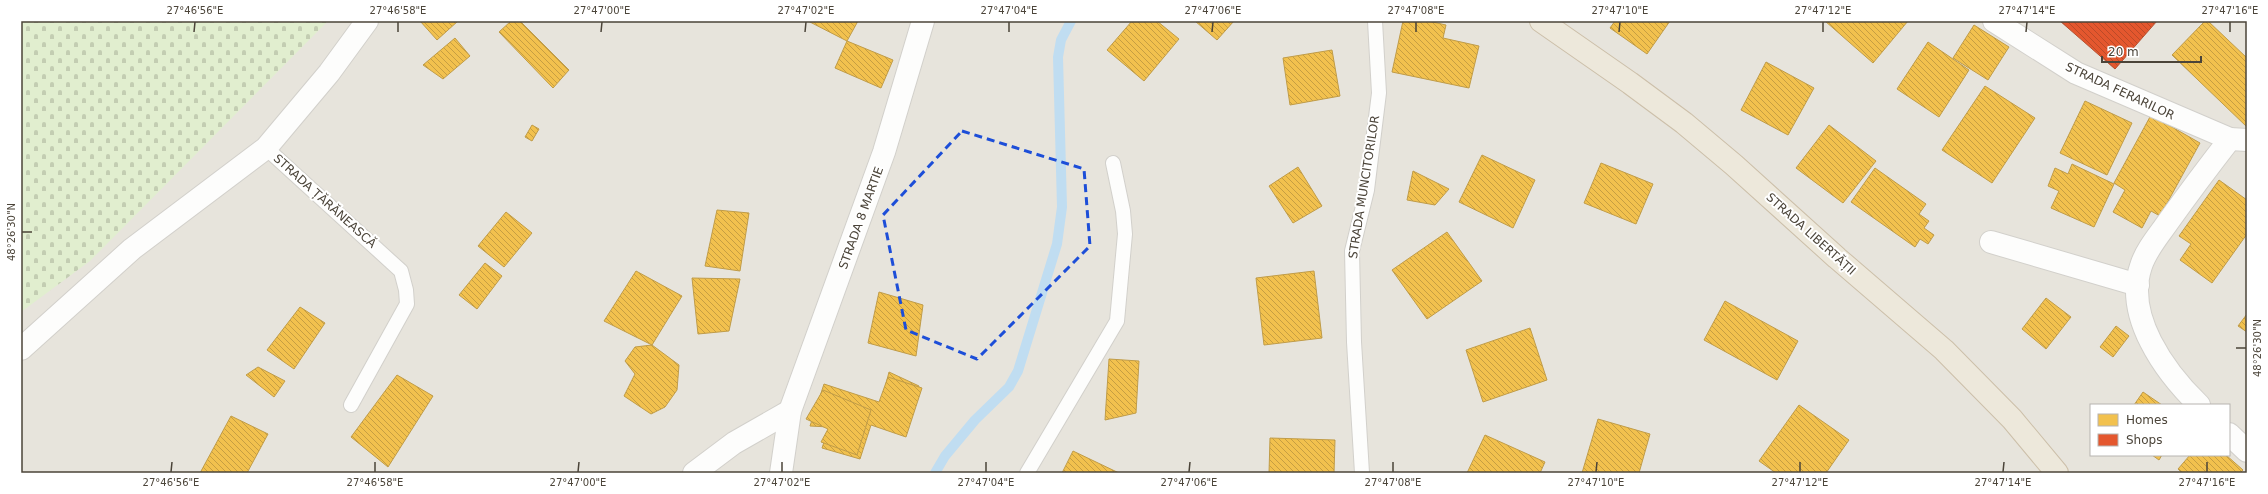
<svg xmlns="http://www.w3.org/2000/svg" width="2268" height="494" font-family="'DejaVu Sans',sans-serif">
<style>
.residential{fill:#e7e4dc;fill-rule:evenodd}
.cemetery{fill:url(#cemetery-stones)}
.homes{fill:url(#homes-back-hatch);stroke:#c09c48}
.shops{fill:url(#shops-back-hatch);stroke:#b65131}
.lines{fill:none;stroke-linecap:round;stroke-linejoin:round}
.stream{stroke:#c0ddf1;stroke-width:10}
.lane-casing{stroke:#d2d0cb;stroke-width:16}
.street-casing{stroke:#d2d0cb;stroke-width:24}
.highway-casing{stroke:#ccbfa9;stroke-width:24}
.lane{stroke:#fdfdfc;stroke-width:14}
.street{stroke:#fdfdfc;stroke-width:22}
.highway{stroke:#ede8db;stroke-width:22}
.marked{fill:none;stroke:#1d4ed8;stroke-width:3;stroke-dasharray:8 5;stroke-linejoin:round}
.ticks{fill:none;stroke:#4b4439;stroke-width:1.5}
.labels{text-anchor:middle;dominant-baseline:central;stroke-width:4;stroke-linejoin:round;paint-order:stroke}
.street-label{font-size:12px;fill:#4b4439;stroke:#fff}
.neatline{fill:none;stroke:#4b4439;stroke-width:1.5}
.ticks-label{font-size:10px;text-anchor:middle;fill:#4b4439}
</style>
<defs>
<pattern id="cemetery-stones" width="16" height="16" patternUnits="userSpaceOnUse"><rect width="16" height="16" fill="#e1eecf"/><path d="M2 7V4a2 2 0 0 1 4 0v3zM10 15v-3a2 2 0 0 1 4 0v3z" fill="#c3cdb2"/></pattern>
<pattern id="homes-back-hatch" width="6" height="6" patternUnits="userSpaceOnUse"><rect width="6" height="6" fill="#f2c14e"/><path d="M-1 5l2 2M0 0l6 6M5-1l2 2" fill="none" stroke="#c69e42"/></pattern>
<pattern id="shops-back-hatch" width="6" height="6" patternUnits="userSpaceOnUse"><rect width="6" height="6" fill="#e4572e"/><path d="M-1 5l2 2M0 0l6 6M5-1l2 2" fill="none" stroke="#bb4a28"/></pattern>
</defs>
<rect width="100%" height="100%" fill="#f4f2ee"/>
<!-- residential -->
<path class="residential" d="M21,21H2247V473H21ZM2091,405H2229V455H2091Z"/>
<!-- cemetery -->
<polygon class="cemetery" points="21,21 328,21 90,261 21,312"/>
<!-- homes -->
<g class="homes">
<polygon points="420,21 458,21 437,40"/>
<polygon points="511,21 520,21 569,70 553,88 499,32"/>
<polygon points="808,21 858,21 847,41"/>
<polygon points="1132,21 1157,21 1179,39 1144,81 1107,50"/>
<polygon points="1195,21 1234,21 1217,40"/>
<polygon points="1403,21 1428,21 1446,25 1443,38 1479,46 1469,88 1392,72"/>
<polygon points="1615,21 1670,21 1647,54 1610,28"/>
<polygon points="1825,21 1908,21 1873,63"/>
<polygon points="2205,21 2208,21 2247,58 2247,127 2172,55"/>
<polygon points="1974,25 2009,47 1988,80 1953,58"/>
<polygon points="455,38 470,56 443,79 423,65"/>
<polygon points="847,41 893,60 881,88 835,68"/>
<polygon points="1928,42 1969,70 1939,117 1897,89"/>
<polygon points="1332,50 1340,96 1290,105 1283,58"/>
<polygon points="1766,62 1814,88 1788,135 1741,110"/>
<polygon points="1985,86 2035,118 1992,183 1942,150"/>
<polygon points="2085,101 2132,123 2107,175 2060,153"/>
<polygon points="2151,115 2200,143 2160,216 2151,211 2142,228 2113,212 2125,190 2114,183"/>
<polygon points="532,125 539,129 532,141 525,137"/>
<polygon points="1829,125 1876,161 1843,203 1796,168"/>
<polygon points="1482,155 1535,180 1513,228 1459,202"/>
<polygon points="1601,163 1653,184 1636,224 1584,203"/>
<polygon points="2072,164 2114,184 2094,227 2051,208 2059,191 2048,186 2055,168 2068,174"/>
<polygon points="1298,167 1322,206 1293,223 1269,186"/>
<polygon points="1875,168 1926,204 1919,214 1929,221 1924,228 1934,235 1928,244 1920,239 1915,247 1851,202"/>
<polygon points="1413,171 1449,189 1435,205 1407,200"/>
<polygon points="2219,180 2247,200 2247,234 2212,283 2180,260 2191,244 2179,236"/>
<polygon points="717,210 749,213 740,271 705,266"/>
<polygon points="506,212 532,233 504,267 478,246"/>
<polygon points="1447,232 1482,281 1427,319 1392,270"/>
<polygon points="485,263 502,276 477,309 459,295"/>
<polygon points="636,271 682,296 652,345 604,321"/>
<polygon points="1314,271 1322,338 1264,345 1256,278"/>
<polygon points="692,278 740,279 729,331 698,334"/>
<polygon points="879,292 923,305 916,356 868,343"/>
<polygon points="2046,298 2071,317 2046,349 2022,329"/>
<polygon points="1725,301 1798,341 1777,380 1704,340"/>
<polygon points="300,307 325,323 294,369 267,350"/>
<polygon points="2247,314 2247,332 2238,326"/>
<polygon points="2116,326 2129,336 2113,357 2100,347"/>
<polygon points="1530,328 1547,380 1483,402 1466,350"/>
<polygon points="652,345 679,365 677,390 665,407 651,414 624,396 635,374 625,361 635,347"/>
<polygon points="1109,359 1139,361 1136,413 1105,420"/>
<polygon points="258,367 285,381 274,397 246,375"/>
<polygon points="889,372 919,386 903,431 876,423"/>
<polygon points="397,375 433,396 388,467 351,437"/>
<polygon points="888,377 922,388 906,437 871,425 860,459 822,448 829,427 810,426 824,384 879,402"/>
<polygon points="823,390 871,410 857,455 821,442 828,429 806,419"/>
<polygon points="2143,392 2162,405 2134,405"/>
<polygon points="1799,405 1849,440 1826,473 1776,473 1759,461"/>
<polygon points="231,416 268,434 247,473 200,473"/>
<polygon points="1598,419 1650,434 1639,473 1582,473"/>
<polygon points="1485,435 1545,462 1540,473 1467,473"/>
<polygon points="1270,438 1335,440 1334,473 1269,473"/>
<polygon points="1073,451 1119,473 1062,473"/>
<polygon points="2152,455 2162,455 2159,460"/>
<polygon points="2190,455 2226,455 2243,470 2240,473 2182,473 2178,469"/>
</g>
<!-- shops -->
<polygon class="shops" points="2060,21 2157,21 2115,69"/>
<g class="lines">
<!-- stream -->
<polyline class="stream" points="935,473 945,456 975,420 1009,387 1018,371 1057,244 1062,207 1058,57 1061,40 1071,21"/>
<!-- lane casing -->
<g class="lane-casing">
<g id="lane">
<polyline points="266,148 401,271 406,290 407,304 351,405"/>
<polyline points="1027,473 1117,321 1125,234 1123,211 1113,163"/>
<polyline points="1362,473 1354,342 1352,251 1367,190 1379,93 1375,21"/>
</g>
</g>
<!-- street casing -->
<g class="street-casing">
<g id="street">
<polyline points="1994,21 2076,73 2230,139 2247,140"/>
<polyline points="1991,242 2138,285"/>
<polyline points="21,349 132,249 266,148 329,73 367,21"/>
<path d="M2199,405C2165,372 2124,316 2141,266C2146,250 2159,235 2168,222C2188,194 2209,166 2230,139"/>
<polyline points="2229,434 2247,451"/>
<polyline points="694,473 734,443 790,411"/>
<polyline points="781,473 790,411 884,152 923,21"/>
</g>
</g>
<!-- highway casing -->
<g class="highway-casing">
<polyline id="highway" points="1541,21 1630,83 1684,123 1734,165 1837,258 1944,350 2012,419 2057,473"/>
</g>
<!-- lane -->
<use href="#lane" class="lane"/>
<!-- street -->
<use href="#street" class="street"/>
<!-- highway -->
<use href="#highway" class="highway"/>
</g>
<!-- marked area -->
<path class="marked" d="M962,131L1084,169L1090,246L977,359L906,330L883,215Z"/>
<!-- ticks -->
<path class="ticks" d="M194,32L195,22M398,32V22M601,32L602,22M805,32L806,22M1009,32V22M1212,32L1213,22M1416,32V22M1619,32L1620,22M1823,32V22M2026,32L2027,22M2230,32V22M22,232H32M2236,348H2246M171,472L172,462M375,472V462M578,472L579,462M782,472V462M986,472V462M1189,472L1190,462M1393,472V462M1596,472L1597,462M1800,472V462M2003,472L2004,462M2207,472V462"/>
<g class="labels">
<!-- street labels -->
<g class="street-label">
<text transform="translate(2120 91) rotate(25)">STRADA FERARILOR</text>
<text transform="translate(1364 187) rotate(-81)">STRADA MUNCITORILOR</text>
<text transform="translate(325 201) rotate(42)">STRADA ȚĂRĂNEASCĂ</text>
<text transform="translate(861 218) rotate(-70)">STRADA 8 MARTIE</text>
<text transform="translate(1811 234) rotate(42)">STRADA LIBERTĂȚII</text>
</g>
</g>
<!-- border -->
<rect width="2268" height="494" fill="none" stroke="#ffffff" stroke-width="44"/>
<!-- legend -->
<rect x="2090" y="404" width="140" height="52" fill="#ffffff" stroke="#b7b4b0"/>
<rect x="2098" y="414" width="20" height="12" fill="#f2c14e" stroke="#b7b4b0"/>
<text x="2126" y="424" font-size="12" fill="#4b4439">Homes</text>
<rect x="2098" y="434" width="20" height="12" fill="#e4572e" stroke="#b7b4b0"/>
<text x="2126" y="444" font-size="12" fill="#4b4439">Shops</text>
<!-- scale -->
<path d="M2102 56v6h99v-6" fill="none" stroke="#4b4439" stroke-width="2"/>
<text x="2108" y="56" font-size="12" fill="#4b4439" stroke="#ffffff" stroke-width="3" paint-order="stroke">20 m</text>
<rect x="22" y="22" width="2224" height="450" class="neatline"/>
<g class="ticks-label">
<text x="195" y="14">27°46'56"E</text>
<text x="398" y="14">27°46'58"E</text>
<text x="602" y="14">27°47'00"E</text>
<text x="806" y="14">27°47'02"E</text>
<text x="1009" y="14">27°47'04"E</text>
<text x="1213" y="14">27°47'06"E</text>
<text x="1416" y="14">27°47'08"E</text>
<text x="1620" y="14">27°47'10"E</text>
<text x="1823" y="14">27°47'12"E</text>
<text x="2027" y="14">27°47'14"E</text>
<text x="2230" y="14">27°47'16"E</text>
<text transform="translate(11 232) rotate(-90)" y="4">48°26'30"N</text>
<text transform="translate(2257 348) rotate(-90)" y="4">48°26'30"N</text>
<text x="171" y="486">27°46'56"E</text>
<text x="375" y="486">27°46'58"E</text>
<text x="578" y="486">27°47'00"E</text>
<text x="782" y="486">27°47'02"E</text>
<text x="986" y="486">27°47'04"E</text>
<text x="1189" y="486">27°47'06"E</text>
<text x="1393" y="486">27°47'08"E</text>
<text x="1596" y="486">27°47'10"E</text>
<text x="1800" y="486">27°47'12"E</text>
<text x="2003" y="486">27°47'14"E</text>
<text x="2207" y="486">27°47'16"E</text>
</g>
</svg>
